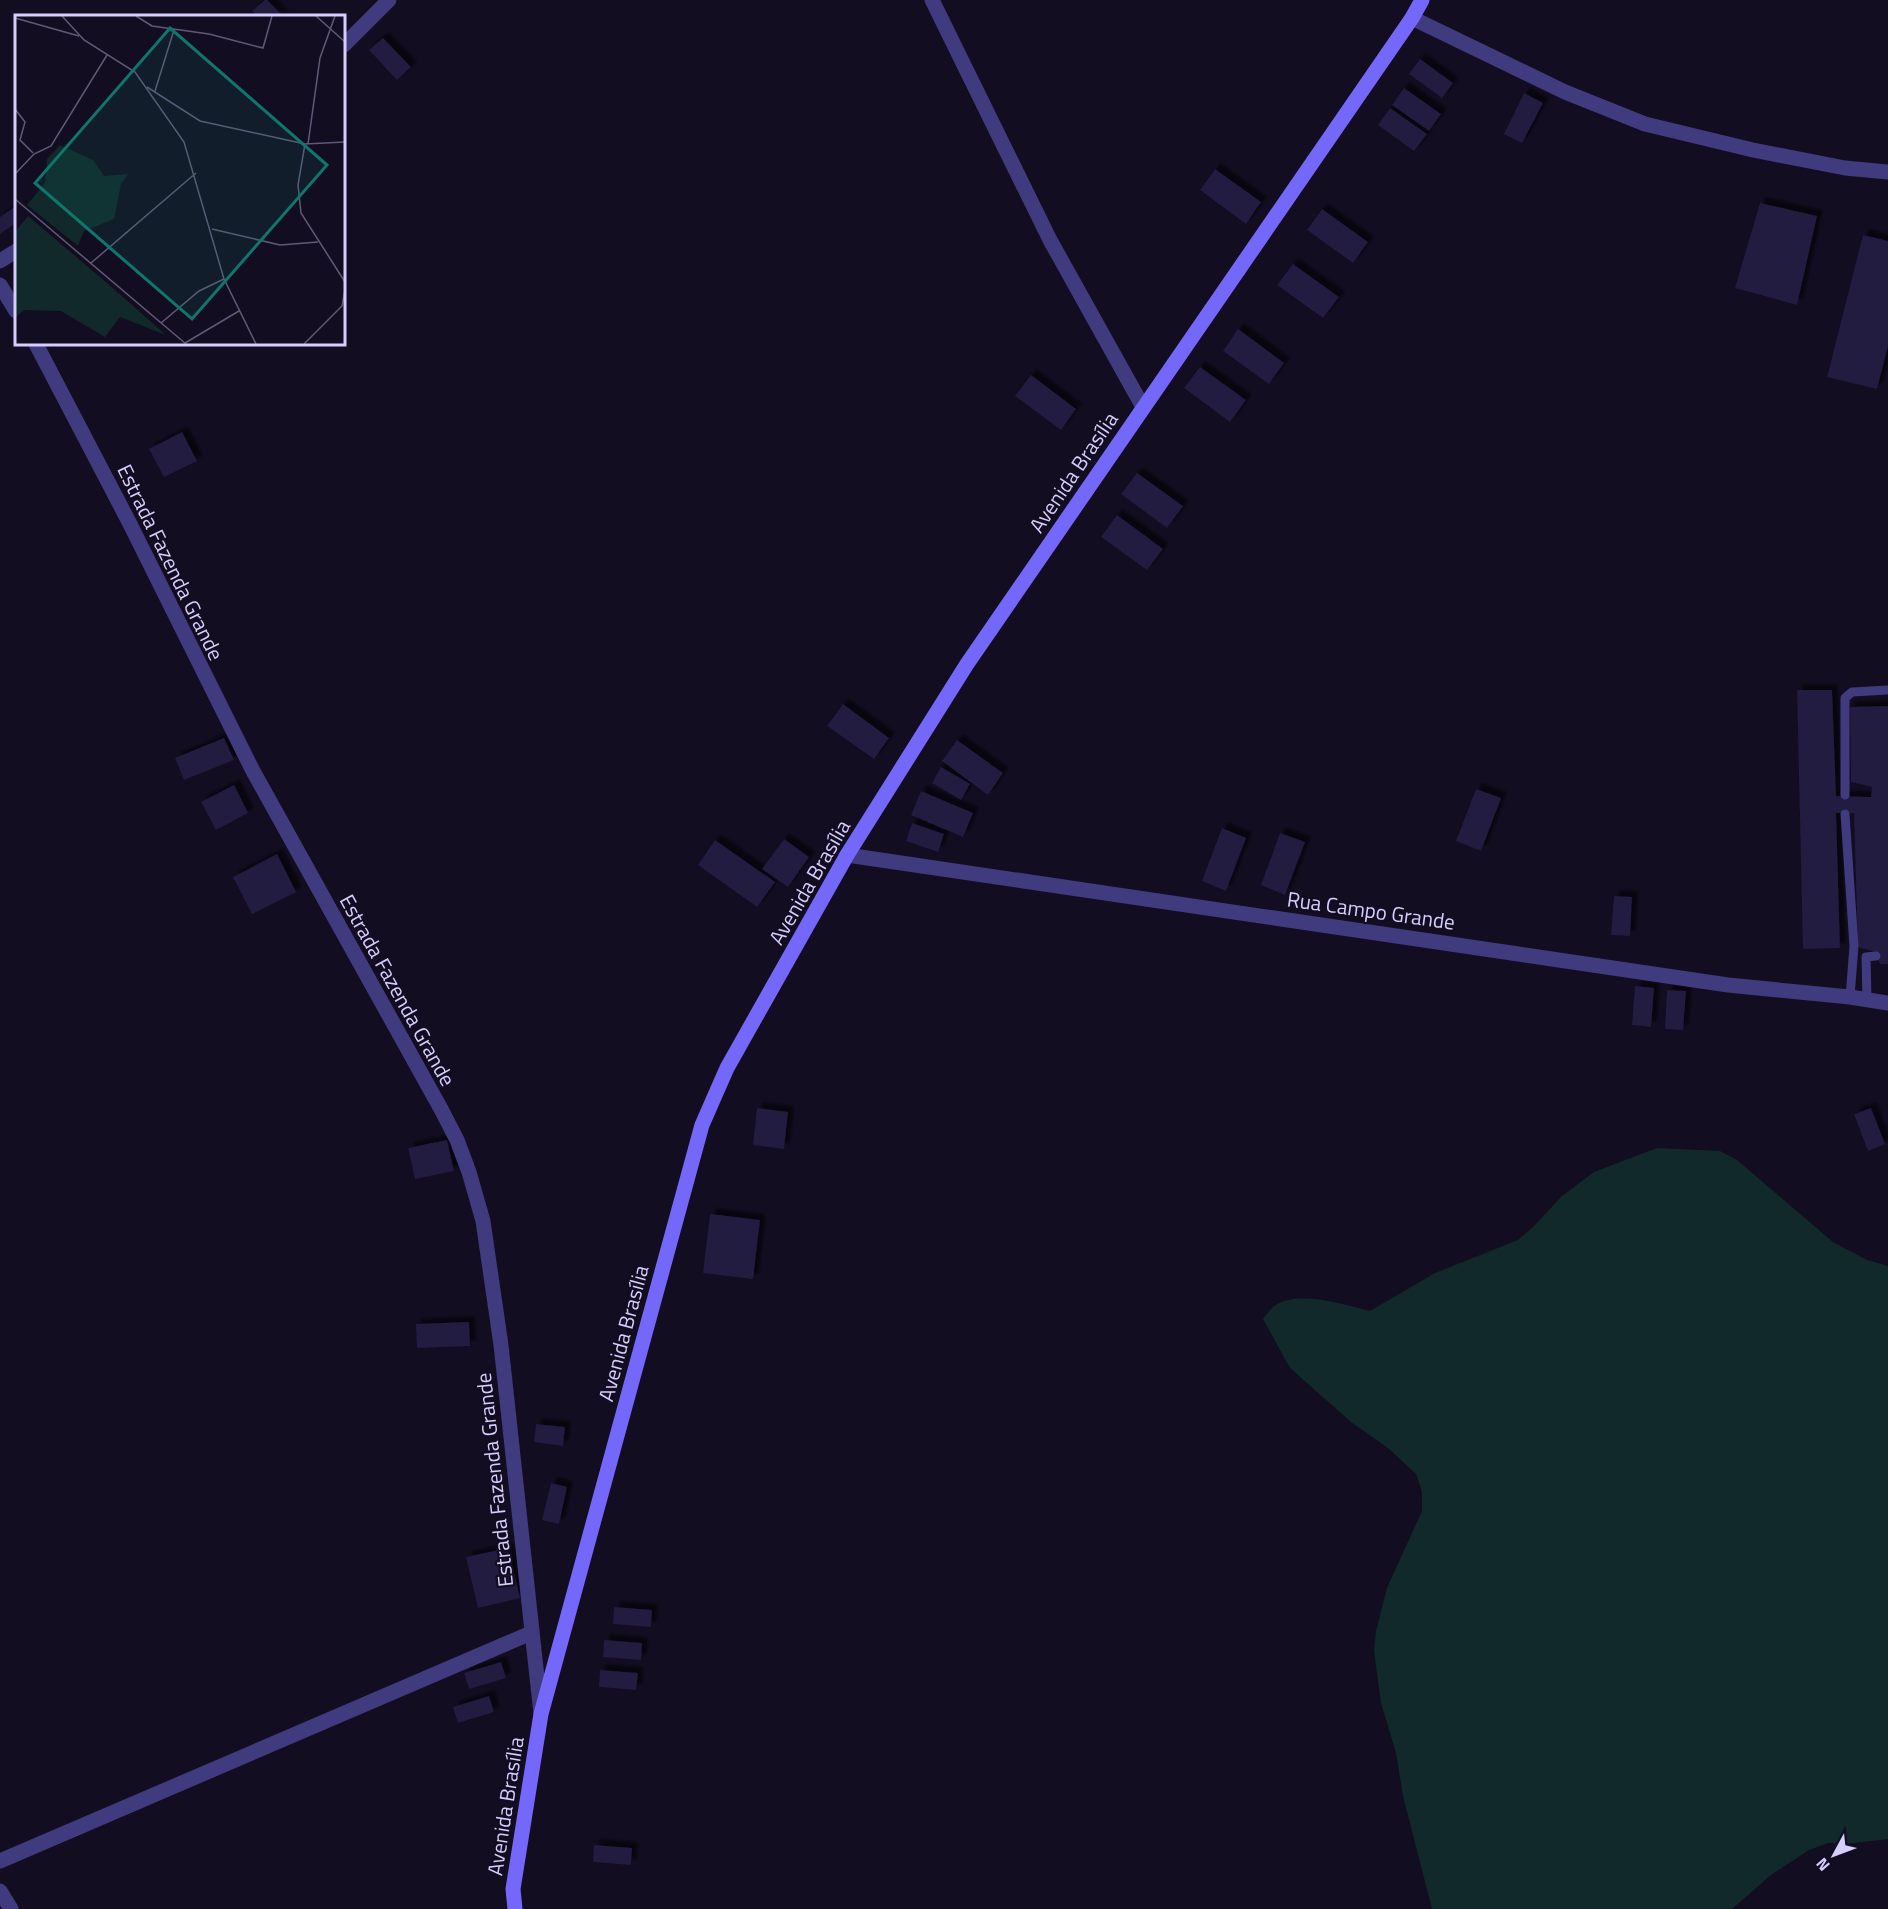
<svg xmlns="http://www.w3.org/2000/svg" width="1888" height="1909" font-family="'Titillium Web',sans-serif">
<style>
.green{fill:#11292a}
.building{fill:#241a40;filter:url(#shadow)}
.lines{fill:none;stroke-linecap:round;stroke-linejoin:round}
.lane{stroke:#403a7e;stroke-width:9}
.street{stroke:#403a7e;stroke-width:15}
.secondary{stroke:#7468fa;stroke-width:15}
.labels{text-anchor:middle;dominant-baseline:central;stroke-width:4.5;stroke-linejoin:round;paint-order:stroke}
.street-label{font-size:21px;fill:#d6cefd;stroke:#120d20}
.inset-road{fill:none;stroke:#605a78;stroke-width:1.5}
.view{fill:#0f766e;fill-opacity:0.15;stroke:#0f766e;stroke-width:3}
.inset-edge{fill:none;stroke:#d6cefd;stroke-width:3}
</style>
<defs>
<filter id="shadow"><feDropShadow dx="5.5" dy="-5.5" stdDeviation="1.5" flood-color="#0009"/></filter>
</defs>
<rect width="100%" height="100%" fill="#120d20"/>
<!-- green -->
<path class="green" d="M1657,1148L1720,1151L1737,1160L1833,1242L1867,1260L1888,1266V1839L1846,1844L1828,1843L1809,1850L1771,1875L1732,1909H1432L1403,1796L1396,1753L1381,1703L1374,1651L1376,1631L1387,1588L1422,1511V1492L1416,1474L1388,1448L1351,1422L1290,1368L1263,1319C1267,1314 1271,1308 1276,1305C1298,1290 1346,1305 1370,1311L1435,1273L1518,1240L1534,1226L1562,1196L1594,1172Z"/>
<!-- building -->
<g class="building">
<polygon points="265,0 267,0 283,16 257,16 252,11"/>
<polygon points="383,38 411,67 397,80 369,50"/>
<polygon points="1420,59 1453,83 1442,98 1409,74"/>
<polygon points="1404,88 1441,114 1429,131 1392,105"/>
<polygon points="1524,93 1543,103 1522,143 1504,134"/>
<polygon points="1390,108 1427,134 1414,151 1378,125"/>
<polygon points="1215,169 1261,202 1246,224 1200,190"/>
<polygon points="1760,203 1817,216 1797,305 1735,288"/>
<polygon points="16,206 16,223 0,234 0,217"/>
<polygon points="1322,209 1368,242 1353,263 1307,230"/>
<polygon points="1863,235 1888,241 1888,346 1877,389 1827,377"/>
<polygon points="1293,264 1339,297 1323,318 1277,285"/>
<polygon points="1238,329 1284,363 1269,384 1223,351"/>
<polygon points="1200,367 1246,400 1230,422 1184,388"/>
<polygon points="1031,375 1076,409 1061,430 1015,396"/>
<polygon points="182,432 197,461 164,477 149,449"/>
<polygon points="1137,473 1183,506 1167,528 1121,494"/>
<polygon points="1117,515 1163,549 1147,570 1101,537"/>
<polygon points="1797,690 1832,690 1836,796 1871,797 1872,787 1851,782 1850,707 1888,706 1888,964 1880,964 1875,952 1858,947 1854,813 1836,813 1840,948 1803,949"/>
<polygon points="843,704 889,738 874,759 827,726"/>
<polygon points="224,738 234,760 184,780 175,758"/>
<polygon points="957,740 1003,773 988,795 942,761"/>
<polygon points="941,767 970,784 961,800 932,783"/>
<polygon points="234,785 248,813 216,830 201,802"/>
<polygon points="1476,789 1501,798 1481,851 1456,841"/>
<polygon points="921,791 973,813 963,837 911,815"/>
<polygon points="912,823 944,834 938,852 906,841"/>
<polygon points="1222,828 1246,838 1226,891 1202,881"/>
<polygon points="1280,833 1305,842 1285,895 1261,885"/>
<polygon points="784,839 809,857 788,887 762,869"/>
<polygon points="715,840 775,882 757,907 698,865"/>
<polygon points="277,854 296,892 252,914 233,877"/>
<polygon points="1614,896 1632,897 1630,936 1611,935"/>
<polygon points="1635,986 1654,988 1651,1027 1632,1025"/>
<polygon points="1667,990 1686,991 1683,1030 1665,1029"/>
<polygon points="757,1108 788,1112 784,1149 753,1145"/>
<polygon points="1871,1108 1885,1144 1868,1151 1854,1114"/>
<polygon points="447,1140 454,1171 415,1179 408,1148"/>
<polygon points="710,1214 760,1220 753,1279 703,1273"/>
<polygon points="469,1322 470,1346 417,1348 416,1324"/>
<polygon points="536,1424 565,1427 563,1446 534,1442"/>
<polygon points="551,1483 567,1487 559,1524 542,1520"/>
<polygon points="508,1548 520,1598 478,1608 466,1557"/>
<polygon points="614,1607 652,1610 651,1627 613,1624"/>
<polygon points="604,1640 642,1643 641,1660 603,1657"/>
<polygon points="501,1662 506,1678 469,1689 464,1673"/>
<polygon points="600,1670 638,1673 636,1690 599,1687"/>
<polygon points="489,1696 494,1712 458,1723 453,1707"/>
<polygon points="594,1845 632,1848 631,1865 593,1862"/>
</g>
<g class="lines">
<!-- lane -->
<g class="lane">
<polyline points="1845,795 1845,698 1852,692 1888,690"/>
<polyline points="1845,814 1854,946 1850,997"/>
<polyline points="1867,1000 1866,957 1876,956"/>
</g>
<!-- street -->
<g class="street">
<polyline points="932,0 1050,240 1143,407"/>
<polyline points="1412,18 1565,92 1645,124 1753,150 1845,168 1888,172"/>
<polyline points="344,45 389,0"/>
<polyline points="0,261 16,251"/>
<polyline points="0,285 16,311"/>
<polyline points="36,344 129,522 253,771 441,1109 457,1140 469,1172 483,1221 501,1345 541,1714"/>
<polyline points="847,855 1728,985 1850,997 1888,1003"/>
<polyline points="0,1861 531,1633"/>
<polyline points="0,1891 11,1909"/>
</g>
<!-- secondary -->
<polyline class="secondary" points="515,1909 513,1889 541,1714 702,1125 727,1068 847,855 967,664 1412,18 1422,0"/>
</g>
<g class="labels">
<!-- street labels -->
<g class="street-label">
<text transform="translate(1073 472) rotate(-56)">Avenida Brasília</text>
<text transform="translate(171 562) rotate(64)">Estrada Fazenda Grande</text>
<text transform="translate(809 882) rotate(-60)">Avenida Brasília</text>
<text transform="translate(1371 910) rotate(8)">Rua Campo Grande</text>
<text transform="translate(398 990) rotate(61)">Estrada Fazenda Grande</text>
<text transform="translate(623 1333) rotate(-75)">Avenida Brasília</text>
<text transform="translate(494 1480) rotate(-96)">Estrada Fazenda Grande</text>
<text transform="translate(505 1806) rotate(-81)">Avenida Brasília</text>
</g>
</g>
<!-- overview -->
<g transform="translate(15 15)">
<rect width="330" height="330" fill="#120d20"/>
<path d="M45,130L78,145L89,161L113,159L106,169L99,204L69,216L63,231L12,190L30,168L32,144ZM13,201L92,268L151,320L105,302L90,322L46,296L9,295L0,303V217Z" fill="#11292a"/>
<path class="inset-road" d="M47,1L69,25L120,57L169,127L209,264L241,329M121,1L137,11L194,19L248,33L257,1M301,1L330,27M0,3L64,21M132,72L185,106L290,129L330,127M140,76L159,15M0,94L10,107L5,125L18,138M290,129L283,170L286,198L330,267M293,129L305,43L320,1M0,159L19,139L36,131L92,40M0,184L171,329M197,214L265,230L303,227M76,248L181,158M146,308L184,276L209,264M170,328L224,296M289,329L327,291L330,275"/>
<path class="view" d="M155,13L312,150L177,304L20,168Z"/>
<rect width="330" height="330" class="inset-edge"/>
</g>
<!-- north arrow -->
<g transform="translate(1834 1855) rotate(229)" stroke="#120d20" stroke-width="4.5" paint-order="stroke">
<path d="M0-4.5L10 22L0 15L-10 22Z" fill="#d6cefd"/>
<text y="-9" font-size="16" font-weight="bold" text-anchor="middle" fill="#d6cefd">N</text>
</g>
</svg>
